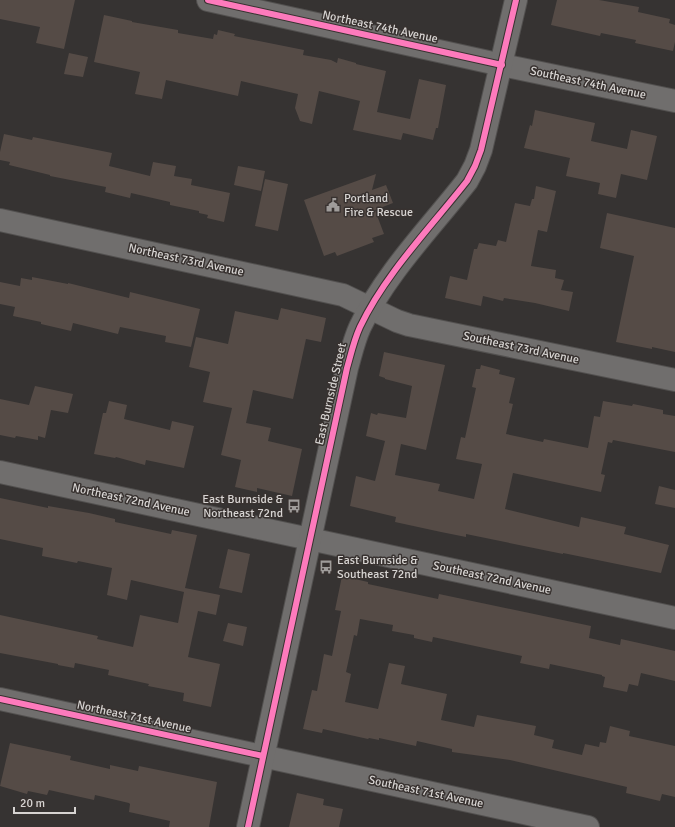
<svg xmlns="http://www.w3.org/2000/svg" width="675" height="827" font-family="Signika,sans-serif">
<style>
.building{fill:#554b46}
.lines{fill:none;stroke-linecap:round;stroke-linejoin:round}
.minor-casing{stroke:#52504f;stroke-width:24}
.tertiary-casing{stroke:#52504f;stroke-width:24}
.minor{stroke:#706e6d;stroke-width:22}
.tertiary{stroke:#706e6d;stroke-width:22}
.cycleway-casing{stroke:#383230;stroke-width:8}
.cycleway{stroke:#fd7abc;stroke-width:6}
.labels{text-anchor:middle;dominant-baseline:central;stroke-width:3;stroke-linejoin:round;paint-order:stroke}
.street-label{font-size:12px;fill:#d7d4d2;stroke:#383230}
.poi-label{font-size:12px;fill:#d7d4d2;stroke:#383230;text-anchor:start}
</style>
<rect width="100%" height="100%" fill="#363332"/>
<!-- building -->
<g class="building">
<polygon points="0,0 75,0 64,49 36,43 40,27 0,19"/>
<polygon points="557,0 599,0 639,7 638,12 670,19 669,23 675,25 675,42 673,51 635,43 636,40 601,33 600,36 551,25"/>
<polygon points="104,15 132,21 132,22 178,30 178,33 213,39 214,34 217,35 218,30 235,34 234,36 304,50 303,55 331,60 337,63 338,58 356,63 356,64 386,71 377,112 410,119 419,79 446,85 438,128 436,128 433,140 403,133 401,140 353,130 360,101 319,91 312,124 300,121 295,108 298,94 241,81 238,96 166,80 162,99 135,94 140,72 94,62"/>
<polygon points="69,53 88,57 83,77 64,74"/>
<polygon points="535,110 595,123 591,141 627,149 631,130 657,136 647,180 621,174 616,198 598,194 600,183 566,176 570,158 524,148 530,125 532,126"/>
<polygon points="4,134 32,140 33,137 112,153 109,166 150,176 153,162 176,166 174,176 192,179 191,185 230,193 224,222 207,218 208,215 199,213 199,211 170,205 170,202 131,193 130,198 105,192 106,187 50,176 50,175 9,165 10,162 0,160 0,152"/>
<polygon points="238,166 265,171 261,191 234,185"/>
<polygon points="376,174 372,190 386,185 393,203 375,210 384,234 372,238 374,242 337,256 335,252 324,256 304,200"/>
<polygon points="265,179 288,184 278,231 255,226"/>
<polygon points="536,186 556,191 547,232 538,230 531,266 556,270 555,278 564,280 561,290 573,292 569,311 535,303 504,298 503,301 483,296 481,306 445,298 450,276 467,280 474,249 477,249 479,243 496,246 498,240 506,242 515,203 530,206 532,199 534,199"/>
<polygon points="607,213 675,228 675,352 652,347 652,349 616,342 634,256 600,248"/>
<polygon points="32,277 68,284 68,283 129,298 130,292 200,309 191,347 165,342 166,336 120,327 118,334 73,323 71,331 41,324 41,322 13,316 15,307 0,304 0,282 20,286 21,278 32,280"/>
<polygon points="281,308 326,318 321,342 306,339 293,399 253,390 246,423 271,428 268,441 302,449 292,496 257,488 257,492 235,487 241,460 221,455 232,408 203,402 210,372 189,367 196,337 228,344 235,311 278,320"/>
<polygon points="384,352 445,365 426,450 401,444 395,475 440,484 438,491 474,499 482,464 456,459 461,437 465,438 476,388 472,387 476,369 480,369 481,365 500,370 499,374 515,378 509,403 513,404 506,434 543,442 544,439 588,448 594,416 600,417 603,401 632,406 633,404 663,410 663,414 675,416 675,452 613,440 612,443 608,442 601,474 605,475 601,492 513,473 505,509 579,527 581,517 626,527 624,534 669,545 661,573 563,553 563,554 466,534 466,537 441,532 395,522 396,517 350,506 356,476 375,481 385,441 366,436 371,413 377,415 378,413 406,418 412,386 385,379 385,378 379,376"/>
<polygon points="35,386 73,394 68,413 51,410 45,438 38,436 38,440 16,436 15,438 0,435 0,399 29,405"/>
<polygon points="109,401 127,405 124,419 170,430 172,421 194,426 184,468 146,460 145,465 116,457 115,458 94,454 103,413 106,413"/>
<polygon points="659,486 675,490 675,508 655,504"/>
<polygon points="0,498 48,508 48,506 89,513 115,519 115,522 171,534 172,530 197,535 185,588 220,595 216,615 198,611 188,657 220,664 211,707 183,701 184,693 148,686 149,684 108,675 109,670 75,663 74,668 58,665 58,664 0,653 0,615 98,636 97,639 133,647 140,615 178,623 184,592 131,580 127,600 107,595 112,568 78,561 77,563 42,556 43,548 0,539"/>
<polygon points="228,549 250,554 242,593 219,588"/>
<polygon points="342,576 368,582 368,584 438,599 439,594 591,626 589,638 620,645 621,639 675,651 675,681 641,673 638,686 629,684 627,692 603,687 605,677 602,676 602,675 550,664 549,669 520,663 522,656 433,637 432,642 414,638 414,635 392,631 393,625 360,619 357,636 354,635 346,672 351,674 345,702 378,709 389,663 405,666 401,684 447,694 441,720 474,727 477,715 536,726 534,735 554,740 552,748 582,755 585,744 599,747 600,742 606,743 610,726 630,731 629,736 675,746 675,797 662,794 660,801 626,793 627,787 510,760 452,752 452,749 417,741 416,746 379,738 379,740 369,738 368,739 323,729 322,733 303,729 312,690 317,691 324,654 332,656 341,611 335,610"/>
<polygon points="228,623 247,627 243,646 223,641"/>
<polygon points="10,743 71,756 70,760 110,769 110,765 138,771 139,766 217,782 209,827 169,827 170,821 129,812 130,804 129,803 95,795 94,800 49,790 47,795 28,791 27,794 0,786"/>
<polygon points="297,793 324,799 323,805 343,809 339,827 289,827"/>
</g>
<g class="lines">
<!-- minor casing -->
<g class="minor-casing">
<g id="minor">
<polyline points="208,0 502,65 675,101"/>
<polyline points="0,220 343,295 397,321 409,325 675,380"/>
<polyline points="0,472 675,618"/>
<polyline points="0,699 588,827"/>
</g>
</g>
<!-- tertiary casing -->
<g class="tertiary-casing">
<path id="tertiary" d="M248,827L347,368C351,354 354,340 360,327C385,274 431,227 467,181L475,166L481,150L516,0"/>
</g>
<!-- minor -->
<use href="#minor" class="minor"/>
<!-- tertiary -->
<use href="#tertiary" class="tertiary"/>
<!-- cycleway casing -->
<g class="cycleway-casing">
<g id="cycleway">
<polyline points="208,0 502,65"/>
<polyline points="0,699 263,756"/>
<path d="M248,827L347,368C351,354 354,340 360,327C385,274 431,227 467,181L475,166L481,150L516,0"/>
</g>
</g>
<!-- cycleway -->
<use href="#cycleway" class="cycleway"/>
</g>
<!-- icons -->
<defs>
<g id="civic-bare" transform="scale(1.08)"><path d="M-.6-6.5H3V-4.5H.6V-3L4-1V1h2V6H-6V1h2V-1L-.6-3ZM-1.2 2.5V6h2.4V2.5Z" fill="#9f9c9a" stroke="#383230" stroke-width="2.5" paint-order="stroke"/></g>
<g id="bus-bare" transform="scale(1.08)"><path d="M-5-6H5V4H4V6H2V4H-2V6H-4V4H-5ZM-3.5-4V0h7V-4ZM-3.5 1.2v1.5H-2V1.2ZM2 1.2v1.5H3.5V1.2Z" fill="#9f9c9a" stroke="#383230" stroke-width="2.5" paint-order="stroke"/></g>
</defs>
<g fill-rule="evenodd">
<use href="#civic-bare" x="333" y="205"/>
<use href="#bus-bare" x="294" y="506"/>
<use href="#bus-bare" x="326" y="567"/>
</g>
<g class="labels">
<!-- street labels -->
<g class="street-label">
<text transform="translate(380 27) rotate(12)">Northeast 74th Avenue</text>
<text transform="translate(588 83) rotate(12)">Southeast 74th Avenue</text>
<text transform="translate(186 260) rotate(12)">Northeast 73rd Avenue</text>
<text transform="translate(521 348) rotate(12)">Southeast 73rd Avenue</text>
<text transform="translate(331 394) rotate(-77)">East Burnside Street</text>
<text transform="translate(131 500) rotate(12)">Northeast 72nd Avenue</text>
<text transform="translate(492 578) rotate(12)">Southeast 72nd Avenue</text>
<text transform="translate(134 717) rotate(12)">Northeast 71st Avenue</text>
<text transform="translate(426 792) rotate(12)">Southeast 71st Avenue</text>
</g>
<!-- poi labels -->
<g class="poi-label">
<text x="344" y="198">Portland<tspan x="344" dy="14">Fire &amp; Rescue</tspan></text>
<text x="283" y="499" text-anchor="end">East Burnside &amp;<tspan x="283" dy="14">Northeast 72nd</tspan></text>
<text x="337" y="560">East Burnside &amp;<tspan x="337" dy="14">Southeast 72nd</tspan></text>
</g>
</g>
<!-- scale -->
<path d="M14 807v6h61v-6" fill="none" stroke="#d7d4d2" stroke-width="2"/>
<text x="20" y="807" font-size="12" fill="#d7d4d2" stroke="#383230" stroke-width="3" paint-order="stroke">20 m</text>
</svg>
